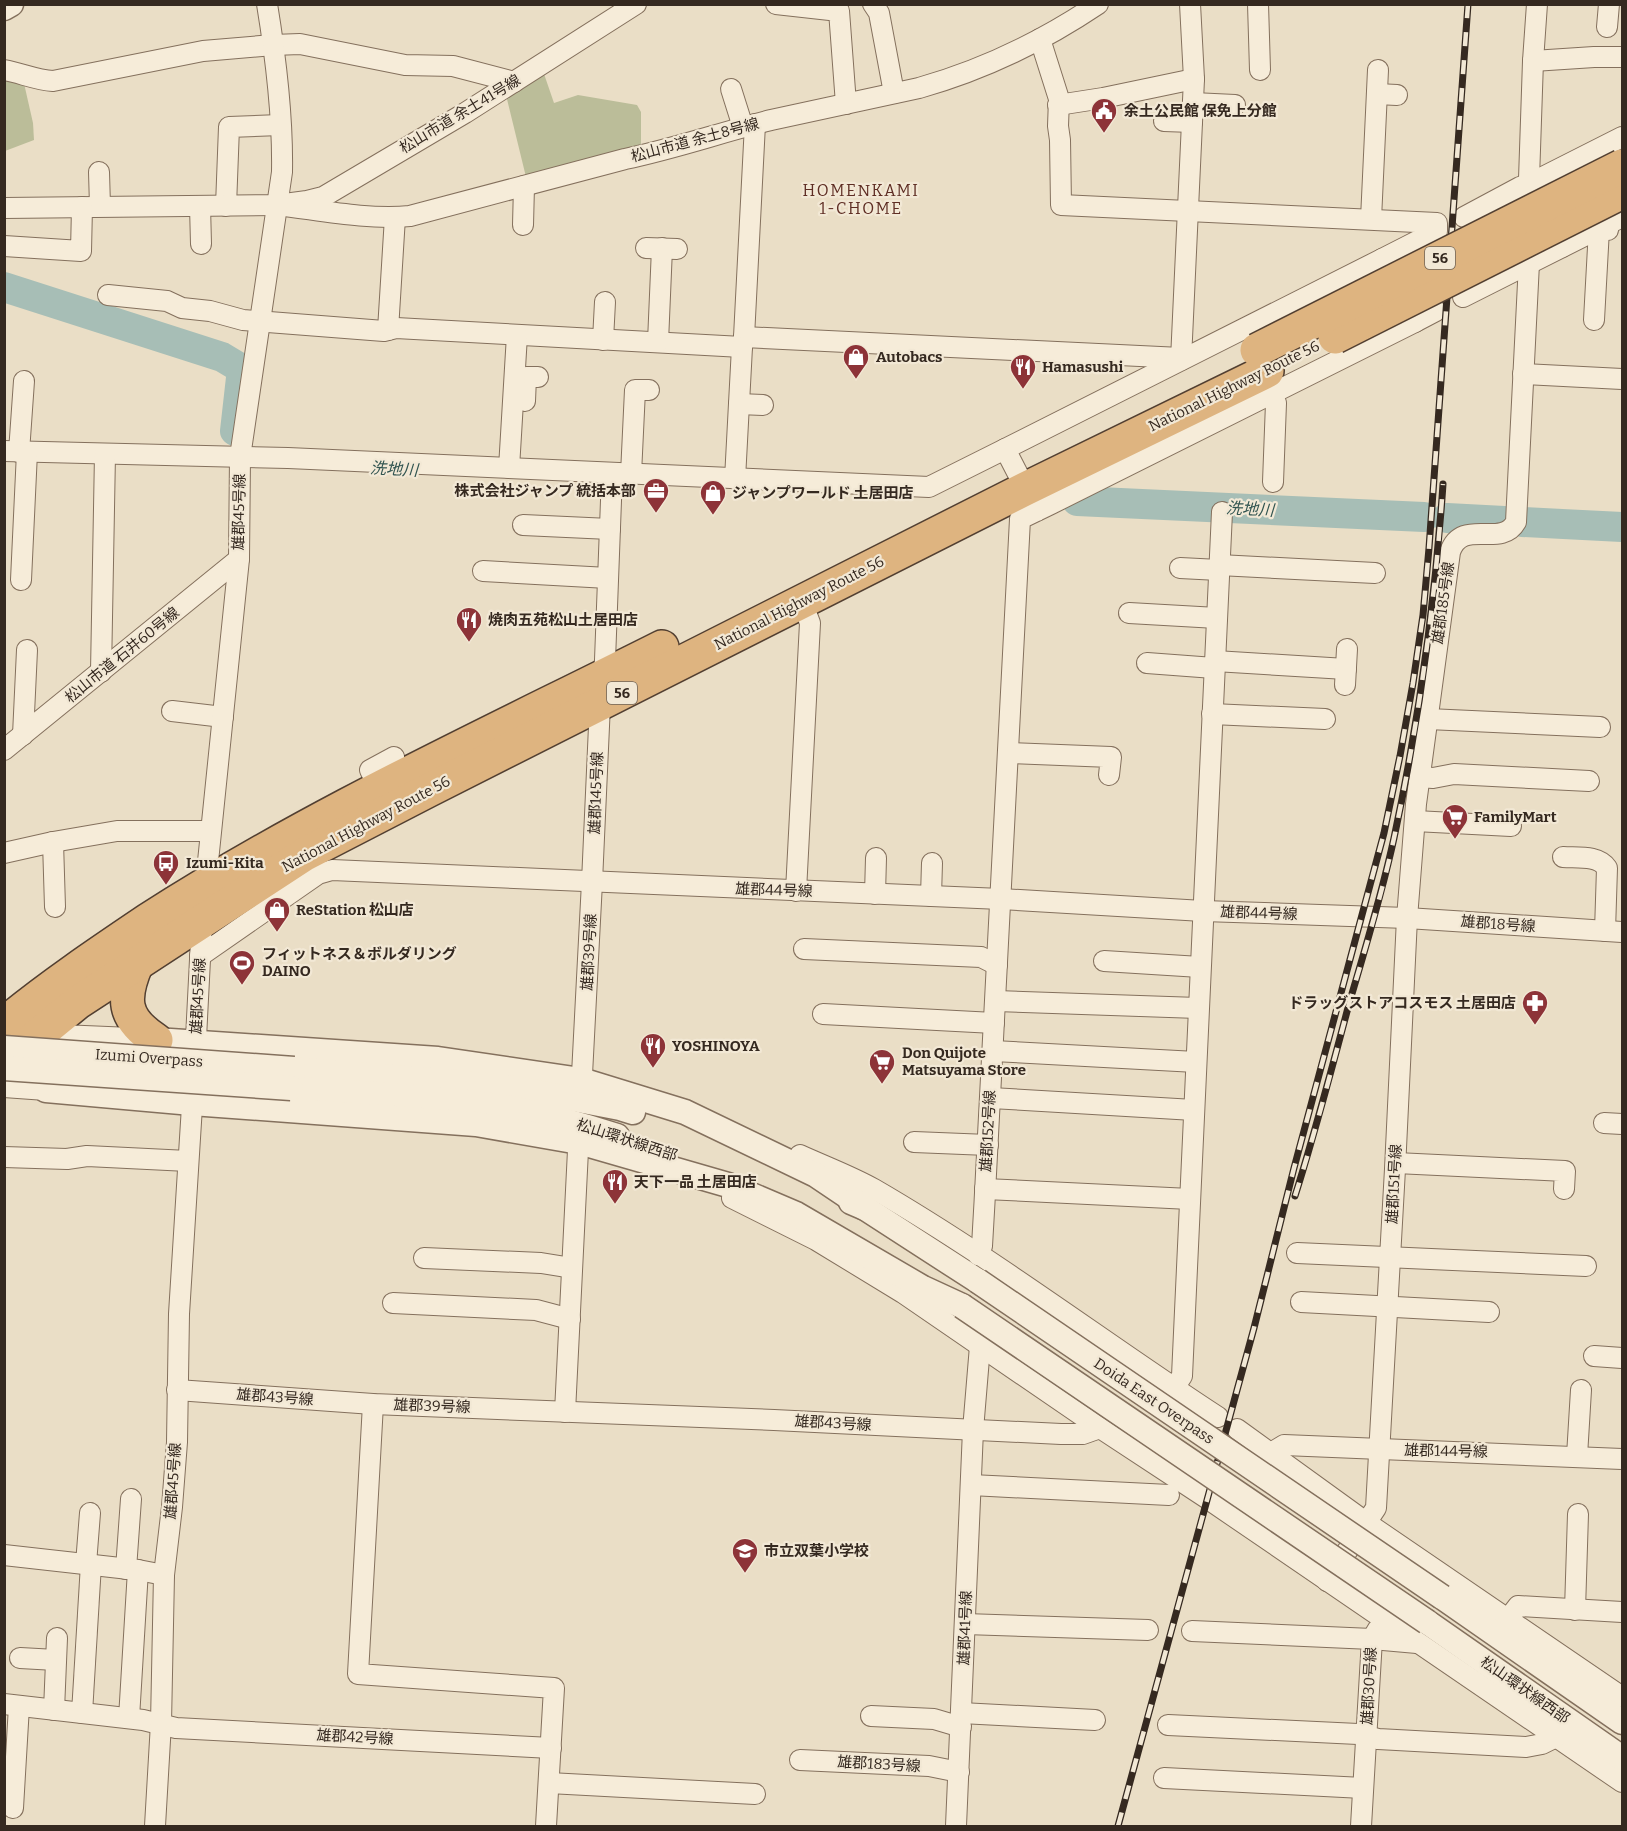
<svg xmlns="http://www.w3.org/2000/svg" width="1627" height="1831" font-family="Bitter,'Noto Sans JP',serif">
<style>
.cemetery{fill:#bbbd99}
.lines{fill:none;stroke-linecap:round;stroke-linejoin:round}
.river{stroke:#a7beb6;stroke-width:30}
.minor-casing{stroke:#84705d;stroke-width:22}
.tertiary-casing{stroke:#84705d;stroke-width:27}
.trunk-casing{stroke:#523f31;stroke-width:36}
.minor{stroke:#f6ecd9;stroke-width:20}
.tertiary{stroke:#f6ecd9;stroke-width:24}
.trunk{stroke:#deb480;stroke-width:33}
.rail-casing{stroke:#352920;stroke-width:7}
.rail{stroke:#f2e8d5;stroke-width:4.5;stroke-dasharray:14;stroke-linecap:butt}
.tertiary-bridge-casing{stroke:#84705d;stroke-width:27;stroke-linecap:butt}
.trunk-bridge-casing{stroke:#523f31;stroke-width:36;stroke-linecap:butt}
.tertiary-bridge{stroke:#f6ecd9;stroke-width:24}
.trunk-bridge{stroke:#deb480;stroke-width:33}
.labels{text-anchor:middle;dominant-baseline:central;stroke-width:4.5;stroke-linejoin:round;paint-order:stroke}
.shield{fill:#f2e8d5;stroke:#6e6256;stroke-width:1.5}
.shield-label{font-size:14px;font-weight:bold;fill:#352920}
.poi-label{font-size:15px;font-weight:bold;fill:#352920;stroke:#f2e8d5;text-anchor:start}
.street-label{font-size:15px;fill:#352920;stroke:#f2e8d5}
.neighbourhood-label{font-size:16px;letter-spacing:1.5px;fill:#5e2d23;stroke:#f2e8d5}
.water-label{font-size:16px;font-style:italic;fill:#315450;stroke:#f2e8d5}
</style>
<rect width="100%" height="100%" fill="#eadec6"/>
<!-- cemetery -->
<g class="cemetery">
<polygon points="543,71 554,103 578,95 637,105 641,112 641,148 526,177 506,95"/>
<polygon points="5,74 23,79 33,123 34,140 5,151"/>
</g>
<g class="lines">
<!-- river -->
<g class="river">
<polyline points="4,287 222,357 242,369 235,431"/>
<polyline points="1077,501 1424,517"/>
<polyline points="1447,518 1504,521"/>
<polyline points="1522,522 1622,527"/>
</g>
<!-- minor casing -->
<g class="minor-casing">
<g id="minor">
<polyline points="776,4 839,11 846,104"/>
<polyline points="873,4 879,13 894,93"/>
<polyline points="1258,4 1260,70"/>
<polyline points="1537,4 1533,61 1529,179 1562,247"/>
<polyline points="1607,27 1609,4"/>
<polyline points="1040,39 1059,99 1058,126 1060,140 1061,205 1437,223 1437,231 1382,259"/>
<polyline points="1533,61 1594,57 1622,57"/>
<path d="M4,70C21,73 36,80 53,81L203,51L273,45L300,44L405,65L453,66L514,82"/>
<polyline points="731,89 743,127"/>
<polyline points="1377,94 1397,95"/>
<polyline points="1193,103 1235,105"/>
<polyline points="1058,105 1103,98 1194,79"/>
<polyline points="1164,121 1192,122"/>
<polyline points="99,172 100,206"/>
<path d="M277,205C320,210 366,220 410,216L625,159C674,149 722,132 771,120C820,109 870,99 919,88C983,70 1043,41 1098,4"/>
<polyline points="200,206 201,244"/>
<polyline points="226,206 229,127 280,125"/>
<polyline points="4,208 277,205 307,201 323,197 465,113 636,4"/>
<polyline points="1464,217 1520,187 1531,183 1622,137"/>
<polyline points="1371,219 1378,70"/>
<polyline points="523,225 524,186"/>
<polyline points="4,246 81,251 82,207"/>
<polyline points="646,248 677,249"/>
<polyline points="108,295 167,301 182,308 210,311 243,320 384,331 396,328 742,347 744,337 1181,358"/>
<polyline points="1463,297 1622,217"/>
<polyline points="1594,320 1599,229 1608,230"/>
<polyline points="1415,322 1436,311"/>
<polyline points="388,330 395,217"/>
<polyline points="744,337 755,124"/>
<polyline points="603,340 605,302"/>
<polyline points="658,342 662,248"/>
<polyline points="1181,360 1194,79 1190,4"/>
<polyline points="1523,374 1622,379"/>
<polyline points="1272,393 1276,403 1273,482"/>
<polyline points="525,401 526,377 538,377"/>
<polyline points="739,404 763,405"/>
<polyline points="4,451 288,458 929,487 1005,449"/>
<polyline points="19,452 24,381"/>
<polyline points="509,468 517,335"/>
<polyline points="631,474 635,390 649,390"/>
<polyline points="735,479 742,347"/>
<polyline points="523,525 610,529"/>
<polyline points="1219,565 1375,573"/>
<polyline points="1180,568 1219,570"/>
<polyline points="483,571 608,578"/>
<polyline points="21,580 27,452"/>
<polyline points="1129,613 1217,618"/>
<polyline points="1215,661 1346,669"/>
<polyline points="1147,663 1214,668"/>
<polyline points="101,672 105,454"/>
<polyline points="1345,685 1347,649"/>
<polyline points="172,711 223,717"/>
<polyline points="1212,714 1325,719"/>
<polyline points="1428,719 1600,727"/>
<polyline points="23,735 27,650"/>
<polyline points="4,750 239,559"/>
<polyline points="1010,753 1111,757 1109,775"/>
<polyline points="1420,777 1433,778 1454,774 1589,781"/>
<polyline points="383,797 370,770 394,757"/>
<polyline points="1415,821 1511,826"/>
<polyline points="53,842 55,907"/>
<polyline points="4,853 53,842 117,831 210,831"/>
<path d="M1563,857C1578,858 1598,855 1607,868L1605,931"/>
<polyline points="796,891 810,623 802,602"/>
<polyline points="875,894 876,858"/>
<polyline points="931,896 932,863"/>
<polyline points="804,949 981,957 997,965"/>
<polyline points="200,956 318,874 332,870 1001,899 1203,911 1407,918 1622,932"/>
<polyline points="1104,961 1200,967"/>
<polyline points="996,1001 1198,1008"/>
<polyline points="823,1014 994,1023"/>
<polyline points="37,1034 155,1039"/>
<polyline points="993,1051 1196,1062"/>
<path d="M195,1058L202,920L239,559L240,457L282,172C283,117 276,59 267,4"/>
<polyline points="4,1087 46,1090"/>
<polyline points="581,1094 592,882 600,704 605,660 612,474"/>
<polyline points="991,1098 1194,1110"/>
<polyline points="1604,1123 1622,1124"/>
<polyline points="914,1142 988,1145"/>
<path d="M800,1155C824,1166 851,1176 874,1189C993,1258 1103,1342 1218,1417"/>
<polyline points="4,1157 67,1159 87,1156 188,1161"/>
<polyline points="1396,1163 1565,1171 1564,1189"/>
<polyline points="985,1189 1190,1199"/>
<polyline points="732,1198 816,1240 903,1293 1100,1428 1208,1499 1622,1782"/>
<polyline points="1297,1253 1586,1266"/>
<path d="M978,1255L982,1246C996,1004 1009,762 1020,519L1051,504L1415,322L1382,259L1005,449L1037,511"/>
<polyline points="424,1258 541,1263 572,1268"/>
<polyline points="1301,1302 1489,1312"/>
<polyline points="393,1303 536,1310 570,1319"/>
<polyline points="1594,1356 1622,1358"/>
<polyline points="1174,1388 1182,1376 1222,512"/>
<polyline points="177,1390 373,1404 774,1420 1061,1434 1083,1434 1100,1428"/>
<polyline points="373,1404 358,1674 554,1688 546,1826"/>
<polyline points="565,1412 579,1130"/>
<polyline points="1237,1429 1367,1523 1622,1697"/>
<polyline points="1271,1453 1284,1445 1622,1459"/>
<polyline points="1577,1456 1581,1390"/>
<polyline points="971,1485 1169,1495"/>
<polyline points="4,1555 138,1570 164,1575"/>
<polyline points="86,1564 90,1513"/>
<polyline points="126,1569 131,1499"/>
<path d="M1327,1581L1376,1508L1395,1169L1407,918L1416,804L1450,552C1462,517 1501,549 1516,522L1529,263"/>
<polyline points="1575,1610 1578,1514"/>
<polyline points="1508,1619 1518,1606 1622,1612"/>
<polyline points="965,1624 1148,1630"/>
<polyline points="1192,1631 1372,1639 1417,1643"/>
<polyline points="20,1658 56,1660"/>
<polyline points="4,1704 143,1720 176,1728 551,1748"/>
<polyline points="54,1710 57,1638"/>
<polyline points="82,1713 91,1564"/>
<polyline points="961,1713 1095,1720"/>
<polyline points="871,1716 934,1719 961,1727"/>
<polyline points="129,1718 138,1570"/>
<polyline points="1168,1725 1358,1734 1378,1739 1526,1747 1542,1744 1556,1737"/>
<polyline points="800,1760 929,1766 959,1772"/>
<polyline points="1164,1778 1363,1788"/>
<polyline points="549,1783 755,1794"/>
<polyline points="13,1808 19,1706"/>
<polyline points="155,1826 161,1723 164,1575 172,1507 177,1442 179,1314 193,1090"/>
<polyline points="956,1826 973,1430 980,1346"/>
<polyline points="1361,1826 1372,1639 1378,1629"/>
</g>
</g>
<!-- tertiary casing -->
<g class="tertiary-casing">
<g id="tertiary">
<polyline points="4,8 11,4"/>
<polyline points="156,1040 438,1059 581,1080 685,1112 816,1175 865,1208"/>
<polyline points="294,1069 446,1081 516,1088 620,1108 633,1112"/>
<path d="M291,1088C364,1094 439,1096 511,1108C547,1115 583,1125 617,1136"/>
<polyline points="46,1090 192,1103 476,1124 579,1142 728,1185 796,1214 923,1288 962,1306"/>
<polyline points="851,1202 865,1208 978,1281"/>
<polyline points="1442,1597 1622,1722"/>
<polyline points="1427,1622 1622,1758"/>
</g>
</g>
<!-- trunk casing -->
<g class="trunk-casing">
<g id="trunk">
<path d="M137,963C122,998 122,1018 156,1040"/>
<path d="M4,1024C50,986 99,953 148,920C311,815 489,734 662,647"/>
<polyline points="4,1063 77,1003 305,854 429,790 1025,489 1267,371"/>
</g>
</g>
<!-- minor -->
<use href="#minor" class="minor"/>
<!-- tertiary -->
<use href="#tertiary" class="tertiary"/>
<!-- trunk -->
<use href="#trunk" class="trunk"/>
<!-- rail casing -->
<g class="rail-casing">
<g id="rail">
<path d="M1295,1196C1315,1133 1332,1068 1349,1004C1365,949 1382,894 1394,838C1419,721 1435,603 1443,484"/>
<polyline points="1118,1826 1254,1328 1294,1168 1384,833 1400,756 1413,683 1423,615 1429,548 1468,4"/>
</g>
</g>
<!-- rail -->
<use href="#rail" class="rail"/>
<!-- tertiary-bridge casing -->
<g class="tertiary-bridge-casing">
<g id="tertiary-bridge">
<polyline points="4,1048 294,1069"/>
<polyline points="4,1068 291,1088"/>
<polyline points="978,1281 1442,1597"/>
<polyline points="962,1306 1427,1622"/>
</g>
</g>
<!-- trunk-bridge casing -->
<g class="trunk-bridge-casing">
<g id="trunk-bridge">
<polyline points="1335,337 1622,192"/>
<polyline points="1257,350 1622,166"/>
</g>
</g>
<!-- tertiary-bridge -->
<use href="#tertiary-bridge" class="tertiary-bridge"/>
<!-- trunk-bridge -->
<use href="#trunk-bridge" class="trunk-bridge"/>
</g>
<!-- icons -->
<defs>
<g id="civic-pin" transform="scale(1.35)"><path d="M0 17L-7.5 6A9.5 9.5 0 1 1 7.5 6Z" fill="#8d3338" stroke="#f2e8d5"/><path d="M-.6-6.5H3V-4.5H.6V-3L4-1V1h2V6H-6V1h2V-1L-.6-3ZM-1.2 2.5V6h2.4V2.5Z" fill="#fff"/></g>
<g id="shop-pin" transform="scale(1.35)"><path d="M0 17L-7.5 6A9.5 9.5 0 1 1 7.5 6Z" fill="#8d3338" stroke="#f2e8d5"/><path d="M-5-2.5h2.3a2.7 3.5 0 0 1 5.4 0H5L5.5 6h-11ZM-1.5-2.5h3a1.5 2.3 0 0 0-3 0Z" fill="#fff"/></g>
<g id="restaurant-pin" transform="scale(1.35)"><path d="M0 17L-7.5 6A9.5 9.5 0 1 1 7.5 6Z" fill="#8d3338" stroke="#f2e8d5"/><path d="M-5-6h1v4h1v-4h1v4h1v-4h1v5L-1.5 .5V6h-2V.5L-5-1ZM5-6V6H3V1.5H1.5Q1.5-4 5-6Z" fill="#fff"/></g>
<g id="office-pin" transform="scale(1.35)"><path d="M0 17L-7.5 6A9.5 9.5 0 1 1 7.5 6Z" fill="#8d3338" stroke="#f2e8d5"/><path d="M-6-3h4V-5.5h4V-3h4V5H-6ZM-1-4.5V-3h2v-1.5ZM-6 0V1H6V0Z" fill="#fff"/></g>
<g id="supermarket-pin" transform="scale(1.35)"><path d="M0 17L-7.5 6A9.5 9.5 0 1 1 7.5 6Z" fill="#8d3338" stroke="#f2e8d5"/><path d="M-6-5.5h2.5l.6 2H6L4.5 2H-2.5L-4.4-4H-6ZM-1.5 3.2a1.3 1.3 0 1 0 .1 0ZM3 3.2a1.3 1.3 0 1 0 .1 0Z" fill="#fff"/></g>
<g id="bus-pin" transform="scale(1.35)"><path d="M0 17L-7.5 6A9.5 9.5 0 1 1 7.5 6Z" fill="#8d3338" stroke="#f2e8d5"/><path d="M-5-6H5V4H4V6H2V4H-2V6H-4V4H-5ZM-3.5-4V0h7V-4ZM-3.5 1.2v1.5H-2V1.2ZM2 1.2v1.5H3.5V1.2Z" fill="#fff"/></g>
<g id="stadium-pin" transform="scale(1.35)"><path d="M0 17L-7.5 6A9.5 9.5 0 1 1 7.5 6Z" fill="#8d3338" stroke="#f2e8d5"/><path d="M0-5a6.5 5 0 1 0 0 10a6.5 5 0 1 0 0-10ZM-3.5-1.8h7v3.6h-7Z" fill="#fff"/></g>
<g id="pharmacy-pin" transform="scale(1.35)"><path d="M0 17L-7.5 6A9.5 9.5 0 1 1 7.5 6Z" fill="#8d3338" stroke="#f2e8d5"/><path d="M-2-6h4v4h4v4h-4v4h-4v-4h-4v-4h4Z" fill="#fff"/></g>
<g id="school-pin" transform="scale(1.35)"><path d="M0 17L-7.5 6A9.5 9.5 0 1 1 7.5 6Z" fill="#8d3338" stroke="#f2e8d5"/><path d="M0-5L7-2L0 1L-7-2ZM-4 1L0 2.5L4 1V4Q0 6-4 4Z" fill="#fff"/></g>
</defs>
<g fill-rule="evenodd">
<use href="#civic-pin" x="1104" y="111"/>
<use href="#shop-pin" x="856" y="357"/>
<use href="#restaurant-pin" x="1023" y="367"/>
<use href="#office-pin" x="656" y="491"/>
<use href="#shop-pin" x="713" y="493"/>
<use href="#restaurant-pin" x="469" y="620"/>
<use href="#supermarket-pin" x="1455" y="817"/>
<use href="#bus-pin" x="166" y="863"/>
<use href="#shop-pin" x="277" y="910"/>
<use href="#stadium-pin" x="242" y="963"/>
<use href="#pharmacy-pin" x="1535" y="1003"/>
<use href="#restaurant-pin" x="653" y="1046"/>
<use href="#supermarket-pin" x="882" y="1062"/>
<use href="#restaurant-pin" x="615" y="1182"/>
<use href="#school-pin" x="745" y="1551"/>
</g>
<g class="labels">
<!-- shield labels -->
<g class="shield">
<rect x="1425" y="247" width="30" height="22" rx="4.5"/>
<rect x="607" y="682" width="30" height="22" rx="4.5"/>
</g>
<g class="shield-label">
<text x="1440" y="258">56</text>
<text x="622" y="693">56</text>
</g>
<!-- poi labels -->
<g class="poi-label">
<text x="1124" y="111">余土公民館 保免上分館</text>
<text x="876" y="357">Autobacs</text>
<text x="1042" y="367">Hamasushi</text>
<text x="636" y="491" text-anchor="end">株式会社ジャンプ 統括本部</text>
<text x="732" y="493">ジャンプワールド 土居田店</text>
<text x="488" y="620">焼肉五苑松山土居田店</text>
<text x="1474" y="817">FamilyMart</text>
<text x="186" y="863">Izumi-Kita</text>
<text x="296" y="910">ReStation 松山店</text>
<text x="262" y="954">フィットネス＆ボルダリング<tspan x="262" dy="17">DAINO</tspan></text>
<text x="1516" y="1003" text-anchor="end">ドラッグストアコスモス 土居田店</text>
<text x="672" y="1046">YOSHINOYA</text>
<text x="902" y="1053">Don Quijote<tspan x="902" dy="17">Matsuyama Store</tspan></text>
<text x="634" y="1182">天下一品 土居田店</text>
<text x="764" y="1551">市立双葉小学校</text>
</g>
<!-- street labels -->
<g class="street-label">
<text transform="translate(460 114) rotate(-31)">松山市道 余土41号線</text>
<text transform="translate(695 140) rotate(-15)">松山市道 余土8号線</text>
<text transform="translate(1234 386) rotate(-26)">National Highway Route 56</text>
<text transform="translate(239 512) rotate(-89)">雄郡45号線</text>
<text transform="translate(799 603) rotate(-27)">National Highway Route 56</text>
<text transform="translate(1443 603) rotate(-82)">雄郡185号線</text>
<text transform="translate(122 655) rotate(-39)">松山市道 石井60号線</text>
<text transform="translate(596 793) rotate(-88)">雄郡145号線</text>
<text transform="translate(366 824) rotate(-28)">National Highway Route 56</text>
<text transform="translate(774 890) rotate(2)">雄郡44号線</text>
<text transform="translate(1259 913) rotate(2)">雄郡44号線</text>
<text transform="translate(1498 924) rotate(4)">雄郡18号線</text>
<text transform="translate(589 952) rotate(-87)">雄郡39号線</text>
<text transform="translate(198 996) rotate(-87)">雄郡45号線</text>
<text transform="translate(149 1058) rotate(4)">Izumi Overpass</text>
<text transform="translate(988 1131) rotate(-87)">雄郡152号線</text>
<text transform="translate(627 1140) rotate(18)">松山環状線西部</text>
<text transform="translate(1394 1184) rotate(-87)">雄郡151号線</text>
<text transform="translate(275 1397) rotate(4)">雄郡43号線</text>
<text transform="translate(1154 1401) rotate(34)">Doida East Overpass</text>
<text transform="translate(432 1406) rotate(2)">雄郡39号線</text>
<text transform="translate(833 1423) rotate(3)">雄郡43号線</text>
<text transform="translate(1446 1451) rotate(1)">雄郡144号線</text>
<text transform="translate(173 1481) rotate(-86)">雄郡45号線</text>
<text transform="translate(965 1628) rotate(-88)">雄郡41号線</text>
<text transform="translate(1369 1686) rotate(-87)">雄郡30号線</text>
<text transform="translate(1525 1690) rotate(35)">松山環状線西部</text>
<text transform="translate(355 1737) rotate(3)">雄郡42号線</text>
<text transform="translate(879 1764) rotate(3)">雄郡183号線</text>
</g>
<!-- neighbourhood labels -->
<g class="neighbourhood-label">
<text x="861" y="190">HOMENKAMI<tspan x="861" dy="18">1-CHOME</tspan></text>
</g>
<!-- water labels -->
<g class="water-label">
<text transform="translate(394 469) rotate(3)">洗地川</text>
<text transform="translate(1250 509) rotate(3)">洗地川</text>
</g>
</g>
<!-- border -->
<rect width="1627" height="1831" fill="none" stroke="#352920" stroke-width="12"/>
</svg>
